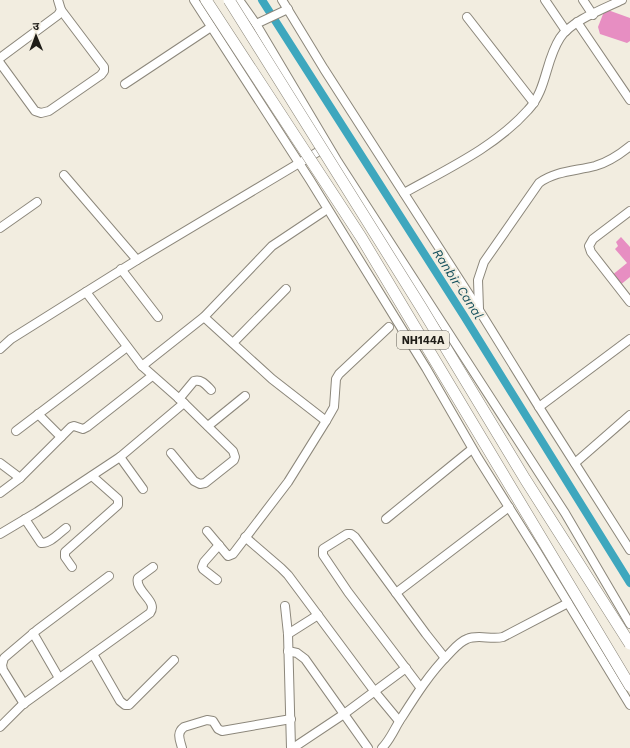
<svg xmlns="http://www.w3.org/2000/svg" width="630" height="748" font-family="'Work Sans','Noto Sans Devanagari',sans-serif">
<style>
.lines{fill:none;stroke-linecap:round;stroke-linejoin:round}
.canal{stroke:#3ea7be;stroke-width:8}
.building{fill:#e78ec2}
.minor-casing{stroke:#8c877b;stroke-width:10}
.minor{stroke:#fff;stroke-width:8}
.highway-bridge-casing{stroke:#8c877b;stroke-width:12;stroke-linecap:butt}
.highway-bridge{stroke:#fff;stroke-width:11}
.labels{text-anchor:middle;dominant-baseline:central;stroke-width:4;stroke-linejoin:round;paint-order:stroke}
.shield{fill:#f2ede0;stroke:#5e5b53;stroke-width:1}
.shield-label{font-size:11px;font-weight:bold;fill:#1e1c17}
.water-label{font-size:13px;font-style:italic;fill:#15505c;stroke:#f2ede0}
</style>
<rect width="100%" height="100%" fill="#f2ede0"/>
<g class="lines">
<!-- canal -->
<polyline class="canal" points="262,0 464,316 630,583"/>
</g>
<!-- building -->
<g class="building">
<polygon points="605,9 630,18 630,41 627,43 600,34 598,27"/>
<polygon points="621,237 630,247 630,277 619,286 611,276 627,263 615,249 618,246 616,242"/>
</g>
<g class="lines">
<!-- minor casing -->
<g class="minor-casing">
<g id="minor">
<polyline points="194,0 310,180 426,368 478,458 537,552 630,705"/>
<polyline points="239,0 256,24 338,162 565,513 630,624"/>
<polyline points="282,0 324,69 479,310 539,407 630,550"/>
<polyline points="545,0 566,31"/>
<polyline points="583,0 593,15"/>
<polyline points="467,17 534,103"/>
<polyline points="577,22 630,100"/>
<polyline points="256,24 288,9"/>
<polyline points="0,58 58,15 61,10 58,0"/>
<polyline points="0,63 35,111 41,113 49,111 101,75 104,71 104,67 61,10"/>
<polyline points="125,84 211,27"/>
<polyline points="64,175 137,260"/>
<path d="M404,193C447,169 495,147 528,110C547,90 545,61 560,38C571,21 603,9 622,0"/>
<polyline points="630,211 593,239 589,246 591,252 630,302"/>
<polyline points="0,228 37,202"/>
<polyline points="121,269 158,317"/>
<polyline points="86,292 142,366 184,403 233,451 235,457 234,460 205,483 200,484 194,481 171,453"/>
<path d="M479,309L478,280L484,262L539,183C555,171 576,171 595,166C608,162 619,155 630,146"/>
<polyline points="204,317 272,379 326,421"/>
<polyline points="233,343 286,289"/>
<polyline points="0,349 11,339 137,260 326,147"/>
<polyline points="142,366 204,317 272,246 323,212"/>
<path d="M179,399L194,381C202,379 206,385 211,390"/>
<polyline points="539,407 630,339"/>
<polyline points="38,414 61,437"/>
<polyline points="208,426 245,396"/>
<polyline points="16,431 127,347"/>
<polyline points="120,457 143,489"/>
<polyline points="0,463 20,478"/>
<polyline points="575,463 630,415"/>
<polyline points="0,493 20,478 71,427 74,426 83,429 87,427 152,376"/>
<path d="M25,519L41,543C50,544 59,533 66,528"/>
<polyline points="386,519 472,449"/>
<polyline points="207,531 228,556 233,554 288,482 326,421 334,407 336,379 339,374 389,327"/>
<polyline points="0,534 37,512 120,457 184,403"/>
<polyline points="245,537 281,568 288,575 375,692 399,721"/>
<polyline points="72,567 65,557 65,552 118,505 118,499 92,476"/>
<polyline points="217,580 203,569 202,567 204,562 219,545"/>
<polyline points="396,593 509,507"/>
<polyline points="285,606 288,634 291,748"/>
<polyline points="33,633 59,678"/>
<polyline points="288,634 318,615"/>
<polyline points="288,651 297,653 305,659 368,748"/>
<polyline points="93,654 120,701 125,705 129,705 174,660"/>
<polyline points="420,687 348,592 323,555 323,549 347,534 351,534 355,537 426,634 445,658"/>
<polyline points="24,704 3,670 2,665 4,658 37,630 109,576"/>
<path d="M0,727L22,705L150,613C159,601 134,591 138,578L153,567"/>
<path d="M182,748C180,740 176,733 184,727L207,720L213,721L218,729L222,731L291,719"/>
<polyline points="293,748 344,714 406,668"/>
<path d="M382,748C391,739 395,727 402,717C416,695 430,673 448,655C454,649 459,642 467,639C478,634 491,640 503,637L568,603"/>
</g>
</g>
<!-- minor -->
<use href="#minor" class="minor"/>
<!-- highway-bridge casing -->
<g class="highway-bridge-casing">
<g id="highway-bridge">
<polyline points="206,0 361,237 630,686"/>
<polyline points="229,0 421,307 525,479 630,644"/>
</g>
</g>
<!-- highway-bridge -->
<use href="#highway-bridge" class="highway-bridge"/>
</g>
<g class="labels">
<!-- shield labels -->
<rect class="shield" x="397" y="331" width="52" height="18" rx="3"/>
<g class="shield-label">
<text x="423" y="340">NH144A</text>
</g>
<!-- water labels -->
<g class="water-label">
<text transform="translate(458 284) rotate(57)">Ranbir Canal</text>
</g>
</g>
<!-- north arrow -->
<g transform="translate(36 36) rotate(359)" stroke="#f2ede0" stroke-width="3" paint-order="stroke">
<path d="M0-3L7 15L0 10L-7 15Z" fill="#1e1c17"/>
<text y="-6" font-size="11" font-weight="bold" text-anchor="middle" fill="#1e1c17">उ</text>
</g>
</svg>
